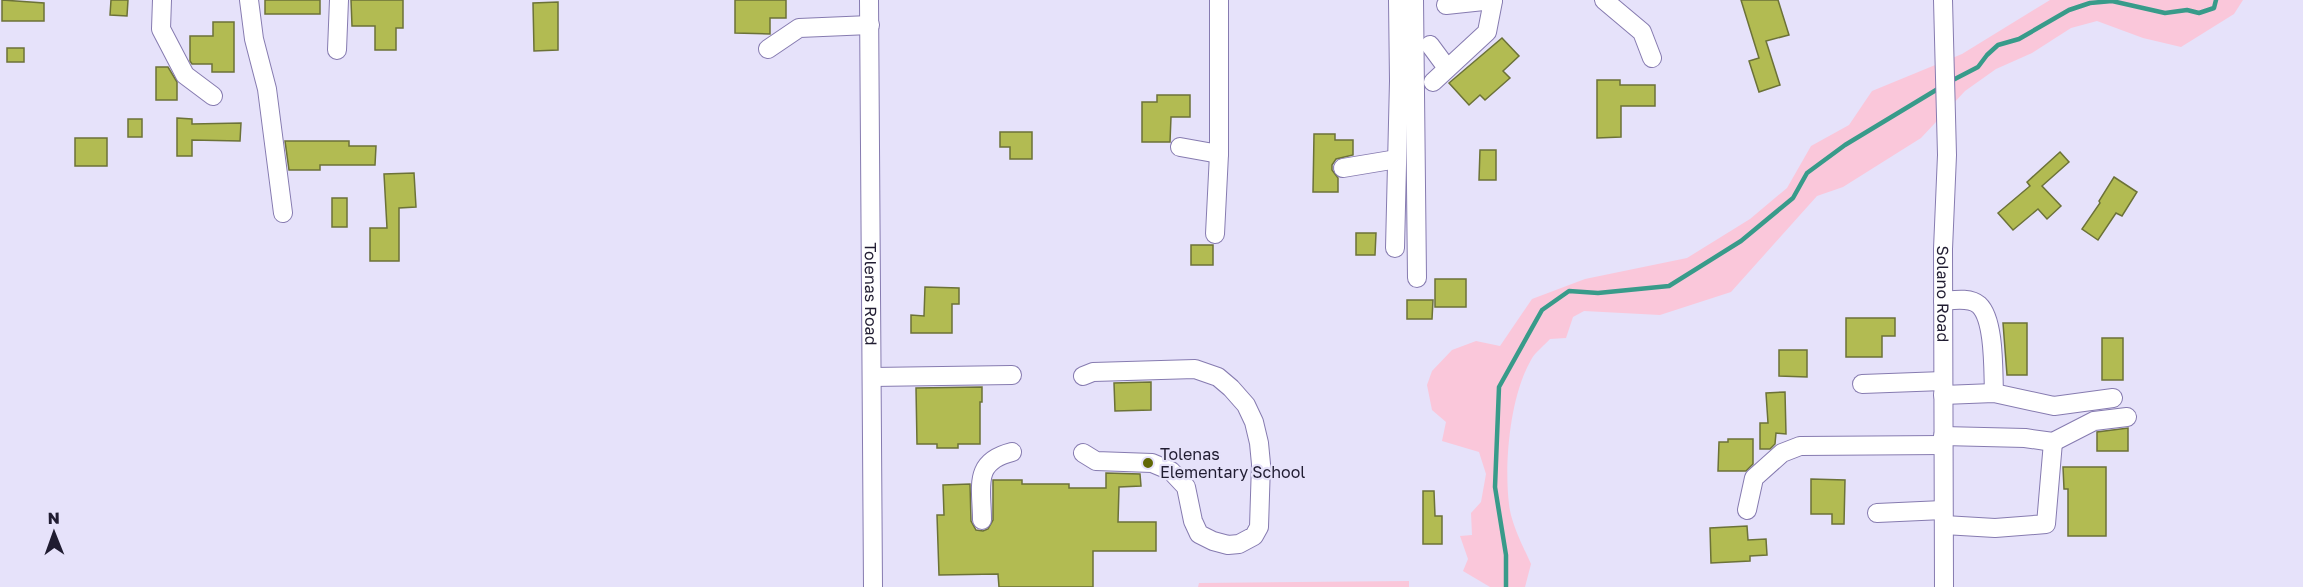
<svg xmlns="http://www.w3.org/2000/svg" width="2303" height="587" font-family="'Golos Text',sans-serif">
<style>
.green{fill:#fac7da}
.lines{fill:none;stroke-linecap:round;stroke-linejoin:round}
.stream{stroke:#389b8a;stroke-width:4.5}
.building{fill:#b2bb52;stroke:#6c7238;stroke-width:1.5}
.minor-casing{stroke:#867bb0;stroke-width:20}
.minor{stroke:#fff;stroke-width:18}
.poi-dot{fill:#616706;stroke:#e6e2fa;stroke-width:2}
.labels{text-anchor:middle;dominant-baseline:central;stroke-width:4.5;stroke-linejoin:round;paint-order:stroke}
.street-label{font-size:16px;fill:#201c31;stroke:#e6e2fa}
.poi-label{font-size:16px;fill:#201c31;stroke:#e6e2fa;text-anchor:start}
</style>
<rect width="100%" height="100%" fill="#e6e2fa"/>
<!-- green -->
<g class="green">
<path d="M2050,0H2243L2234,14L2181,47L2143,38L2097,21L2071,28L2032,53L1996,69L1965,91L1921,138L1843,187L1817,196L1731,292L1660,315L1584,311L1573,317L1566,338L1550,339C1544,346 1535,352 1531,360C1510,396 1504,463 1509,504C1511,524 1523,546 1531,564L1525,587H1490L1463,571L1468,559L1460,536L1472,535L1471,513L1481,502L1486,474L1479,452L1442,441L1446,422L1432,410L1427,385L1432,371L1452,350L1476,341L1500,346L1532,299L1585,279L1687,258L1750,219L1787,188L1811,146L1849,125L1872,91L1962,54Z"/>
<polygon points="1409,581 1409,587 1198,587 1199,583"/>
</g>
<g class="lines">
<!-- stream -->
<g class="stream">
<polyline points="1951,81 1978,67 1987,55 1998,45 2019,39 2069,10 2090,3 2112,1 2165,13 2187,10 2199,13 2214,8 2216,0"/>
<polyline points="1506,587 1506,555 1495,487 1499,387 1542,310 1569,291 1598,293 1669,286 1741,241 1793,198 1807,173 1845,145 1941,87"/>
</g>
</g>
<!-- building -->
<g class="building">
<polygon points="2,0 44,3 44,21 2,21"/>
<polygon points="111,0 128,0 127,16 110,15"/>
<rect x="265" y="0" width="55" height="14"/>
<polygon points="351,0 403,0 403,28 396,28 396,50 375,50 375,26 352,26"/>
<polygon points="735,0 786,0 786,18 770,18 770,34 735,33"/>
<polygon points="1741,0 1778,0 1789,35 1766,41 1780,85 1759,92 1749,61 1759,58"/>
<polygon points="558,2 558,50 534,51 533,3"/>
<polygon points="213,22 234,22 234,72 212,72 212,64 192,64 190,61 190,36 213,36"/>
<polygon points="1502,38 1519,56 1503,71 1510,78 1485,100 1480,95 1469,105 1449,83"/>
<rect x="7" y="48" width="17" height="14"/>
<polygon points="156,67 168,67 177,82 177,100 156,100"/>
<polygon points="1597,80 1620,80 1620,85 1655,85 1655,106 1621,106 1621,137 1597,138"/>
<polygon points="1157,95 1190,95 1190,117 1171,117 1170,142 1142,142 1142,102 1157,102"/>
<polygon points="177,118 192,119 192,124 241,123 240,141 192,140 192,156 177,156"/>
<rect x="128" y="119" width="14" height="18"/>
<polygon points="1000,132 1032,132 1032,159 1010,159 1010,147 1000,147"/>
<polygon points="1314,134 1335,134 1335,140 1353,140 1353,155 1336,159 1332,165 1332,170 1338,178 1338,192 1313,192"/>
<rect x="75" y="138" width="32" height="28"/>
<polygon points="285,141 349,141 349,146 376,146 375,165 320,165 320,170 289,170"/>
<polygon points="1480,150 1496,150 1496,180 1479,180"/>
<polygon points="2060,152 2069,162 2042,186 2061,206 2047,219 2038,209 2013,230 1998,213 2030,186 2027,182"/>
<polygon points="414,173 416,207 399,208 399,261 370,261 370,228 387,228 384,174"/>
<polygon points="2114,177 2137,192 2122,216 2116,213 2098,240 2082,229 2100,203 2099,201"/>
<rect x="332" y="198" width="15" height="29"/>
<polygon points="1356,233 1376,233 1375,255 1356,255"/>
<rect x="1191" y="245" width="22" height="20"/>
<rect x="1435" y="279" width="31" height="28"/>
<polygon points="925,287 959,288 959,304 952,304 952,333 911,333 911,315 924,316"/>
<polygon points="1407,300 1433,300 1432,319 1407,319"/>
<polygon points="1846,318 1895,318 1895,336 1882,336 1882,357 1846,357"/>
<polygon points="2003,323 2027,323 2027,375 2007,375"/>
<rect x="2102" y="338" width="21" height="42"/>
<polygon points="1779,350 1807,350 1807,377 1779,376"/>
<polygon points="1151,382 1151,410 1115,411 1114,383"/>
<polygon points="982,387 982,402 980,402 980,444 958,444 958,448 937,448 937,444 917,444 916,388"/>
<polygon points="1785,392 1786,434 1776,433 1775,444 1770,449 1760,449 1760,423 1768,423 1766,393"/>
<polygon points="2128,428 2128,451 2097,451 2097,432"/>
<polygon points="1728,439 1753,439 1753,464 1746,471 1718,471 1719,442 1728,442"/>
<polygon points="2063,467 2106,467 2106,536 2068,536 2068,489 2064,489"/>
<polygon points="1106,473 1140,474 1141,486 1119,487 1118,522 1156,522 1156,551 1093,551 1093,587 999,587 998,574 939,575 937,515 944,515 943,485 970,484 971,521 976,530 983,531 988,529 993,520 993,480 1022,480 1022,484 1069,484 1069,488 1106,488"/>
<polygon points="1811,479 1845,480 1844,524 1832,524 1832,514 1811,514"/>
<polygon points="1423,491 1434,491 1435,516 1442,516 1442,544 1423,544"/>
<polygon points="1747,526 1748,540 1766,539 1767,555 1750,556 1750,561 1711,563 1710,528"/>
</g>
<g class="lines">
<!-- minor casing -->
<g class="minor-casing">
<g id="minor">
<polyline points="162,0 161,29 185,75 213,96"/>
<polyline points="249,0 254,39 267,89 283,213"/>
<path id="s1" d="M869,0L873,587"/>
<polyline points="1414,0 1417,278"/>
<polyline points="1604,0 1642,32 1652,58"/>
<path id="s2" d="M1943,0L1947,155L1943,249L1944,587"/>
<polyline points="1446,5 1493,0"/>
<polyline points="1430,45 1447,68"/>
<polyline points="768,49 799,28 870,25"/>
<polyline points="337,50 339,0"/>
<polyline points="1433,82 1487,32 1493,1"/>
<polyline points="1180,147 1219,154 1219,0"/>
<polyline points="1343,168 1397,159"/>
<polyline points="1215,234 1219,154"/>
<polyline points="1395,248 1399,81 1398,0"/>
<path d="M1943,301C1954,300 1970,297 1979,305C1995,320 1993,372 1994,393"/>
<polyline points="1083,376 1093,372 1195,369 1218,377 1231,388 1246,405 1254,422 1259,443 1261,464 1259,527 1254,536 1239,544 1228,545 1213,541 1199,534 1193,521 1186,487 1171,471 1152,463 1096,461 1083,453"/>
<polyline points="872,377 1012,375"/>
<polyline points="1862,384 1943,381"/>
<polyline points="1943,395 1994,393 2054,406 2113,398"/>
<polyline points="1943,436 2025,438 2053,442 2094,421 2127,417"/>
<polyline points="1747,510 1754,478 1782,453 1800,446 1943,445"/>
<polyline points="1877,513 1943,510"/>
<path d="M982,520C982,487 972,462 1012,452"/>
<polyline points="1944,525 1995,528 2046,524 2053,442"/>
</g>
</g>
<!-- minor -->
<use href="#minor" class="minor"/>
</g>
<!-- markers -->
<circle class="poi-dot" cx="1148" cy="463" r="6"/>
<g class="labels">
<!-- street labels -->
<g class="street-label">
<text stroke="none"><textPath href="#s1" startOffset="294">Tolenas Road</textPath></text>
<text stroke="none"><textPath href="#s2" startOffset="294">Solano Road</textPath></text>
</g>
<!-- poi labels -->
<g class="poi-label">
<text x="1160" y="454">Tolenas<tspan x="1160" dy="18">Elementary School</tspan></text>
</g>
</g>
<!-- north arrow -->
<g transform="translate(54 533) rotate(359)" stroke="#e6e2fa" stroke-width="4.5" paint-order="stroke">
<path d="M0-4.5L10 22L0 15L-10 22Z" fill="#201c31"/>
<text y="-9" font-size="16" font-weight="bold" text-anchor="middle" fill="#201c31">N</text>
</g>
</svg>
